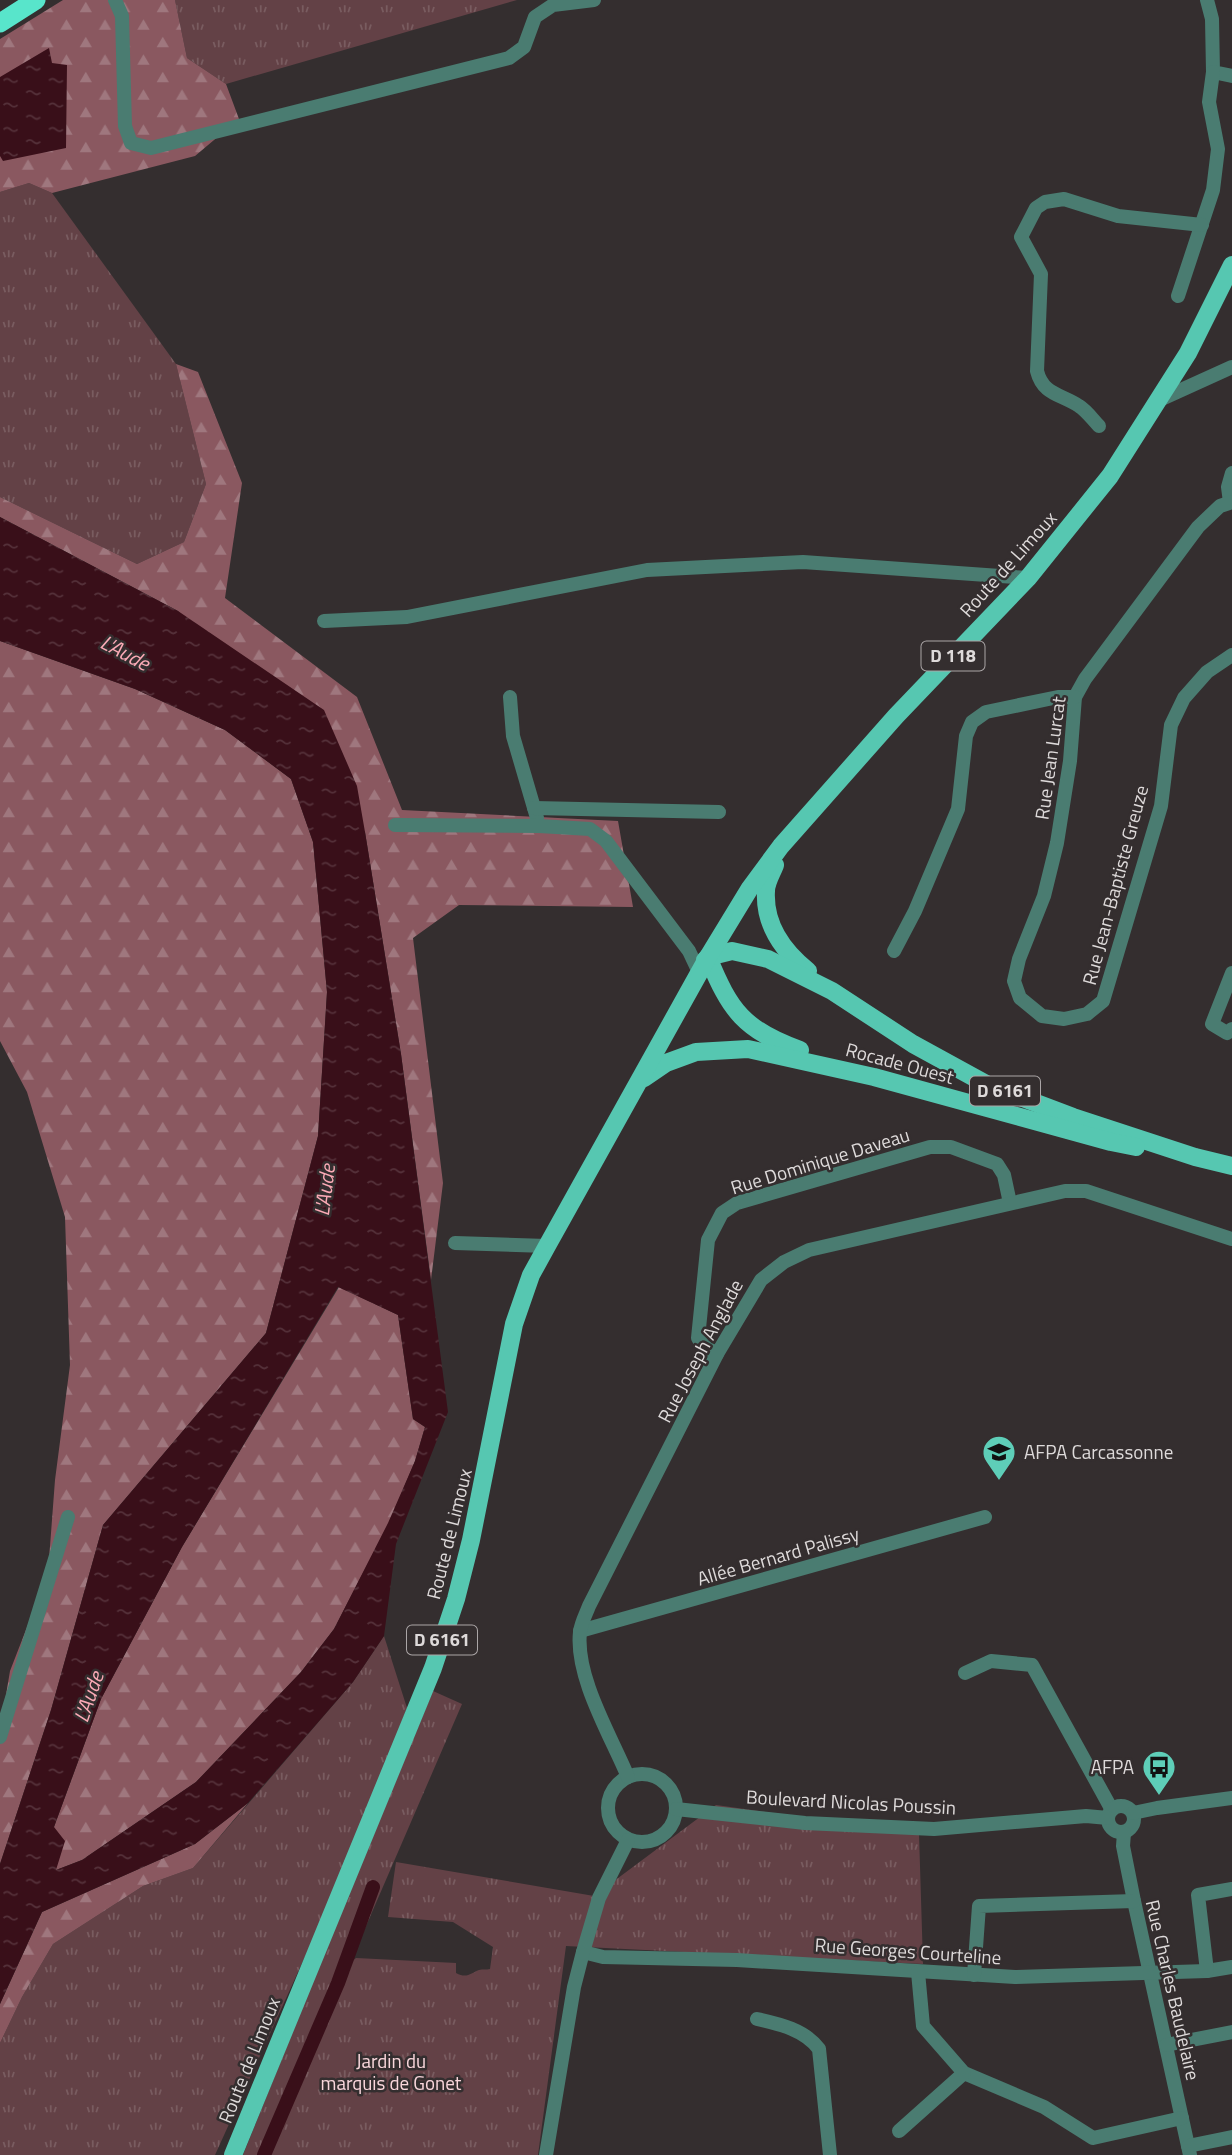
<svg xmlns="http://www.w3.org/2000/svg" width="1232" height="2155" viewBox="0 0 1232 2155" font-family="'Titillium Web',sans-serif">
<defs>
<pattern id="grass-tufts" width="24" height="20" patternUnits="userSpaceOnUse" patternTransform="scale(1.75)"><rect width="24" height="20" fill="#634146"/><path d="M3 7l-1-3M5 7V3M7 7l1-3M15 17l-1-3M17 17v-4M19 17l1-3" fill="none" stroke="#795c60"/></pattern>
<pattern id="forest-firs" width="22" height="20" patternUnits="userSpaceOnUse" patternTransform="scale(1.75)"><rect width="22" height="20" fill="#8a5860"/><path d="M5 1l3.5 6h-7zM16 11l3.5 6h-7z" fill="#9f777e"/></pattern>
<pattern id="water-ripples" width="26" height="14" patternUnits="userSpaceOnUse" patternTransform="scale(1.75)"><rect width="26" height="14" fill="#390f19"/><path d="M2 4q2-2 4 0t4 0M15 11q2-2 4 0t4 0" fill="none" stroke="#55313a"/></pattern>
</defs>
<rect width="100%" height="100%" fill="#342e2f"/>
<g fill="url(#grass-tufts)">
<path d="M175 0H517L226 84 187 58Z"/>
<path d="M29 183 52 193 176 364 206 484 184 542 137 564 0 497V192Z"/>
<path d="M384 1636 407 1708 351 1855 215 2155H0V2043L22 1997 53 1944 143 1886 193 1868 353 1682Z"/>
<path d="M433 1691 462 1704 350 1963 356 1958 456 1963V1973C467 1979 471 1973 479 1970 483 1969 486 1970 490 1969L493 1947 453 1922 388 1917 396 1862 594 1896 716 1805 919 1834 923 1964 566 1946 538 2155H243L317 1972Z"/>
</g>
<g fill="url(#forest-firs)">
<path d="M63 0H175L187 58 226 84 239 119 195 156 52 193 29 183 0 192V39Z"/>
<path d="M176 364 198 372 242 483 225 598 357 697 402 810 618 821 633 907 459 905 413 938 443 1183 431 1280 401 1054 365 832 178 611 0 517V497L137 564 184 542 206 484Z"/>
<path d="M0 641 135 689 225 730 291 779 313 842 327 992 318 1136 266 1333 103 1525 51 1710 0 1864V1731L10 1671 48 1573 55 1480 70 1365 65 1217 27 1092 0 1041Z"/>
<path d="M339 1287 398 1315 413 1419 425 1427 415 1461 389 1523 334 1629 301 1672 196 1782 82 1860 56 1870 54 1827 101 1699 182 1547Z"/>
<path d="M248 1803 193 1868 143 1886 53 1944 22 1997 0 2043V2004L42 1912 195 1844Z"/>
</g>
<g fill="url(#water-ripples)" fill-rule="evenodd">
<path d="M49 48 52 63 67 65 66 148 3 161 0 156V77Z"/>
<path d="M0 517 178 611 324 710 357 786 365 832 401 1054 448 1412 396 1544 384 1636 353 1682 248 1803 195 1844 42 1912 0 2004V1864L51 1710 103 1525 266 1333 318 1136 327 992 313 842 291 779 225 730 135 689 0 641ZM338 1287 398 1315 413 1419 425 1427 415 1461 388 1523 334 1629 301 1672 196 1782 82 1860 56 1870 65 1841 54 1827 101 1699 182 1547Z"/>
</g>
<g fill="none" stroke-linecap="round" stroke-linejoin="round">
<path stroke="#390f19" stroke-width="14" d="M264 2155 338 1983 373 1887"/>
<g stroke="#4a7c71" stroke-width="14">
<path d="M115 0 122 16 125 126 131 143 151 148 509 58 524 47 535 17 553 5 594 0"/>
<path d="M1207 0 1212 19 1213 72 1232 76"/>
<path d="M1178 296 1213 190 1218 149 1209 102 1213 72"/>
<path d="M1157 401 1232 367"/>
<path d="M1099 426C1093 420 1087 411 1079 406 1061 394 1043 395 1037 371L1041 274 1021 237 1036 208 1045 202 1064 199 1118 216 1202 225"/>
<path d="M1230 502 1228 487 1232 473"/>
<path d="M1232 502 1220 506 1198 527 1085 679 1075 697 1070 761 1057 843 1044 896 1019 959 1014 981 1020 998 1042 1016 1064 1019 1087 1014 1103 1001 1161 806 1171 725 1184 698 1207 672 1232 655"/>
<path d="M324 621 407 617 647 570 803 562 1028 578"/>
<path d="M510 697 513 736 537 818"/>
<path d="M534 808 719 812"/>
<path d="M395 825 539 826 590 829 606 841 689 951 697 968"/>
<path d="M894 951 915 911 958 809 966 736 972 722 986 712 1058 697H1075"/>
<path d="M1232 973 1212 1024 1227 1033 1232 1029"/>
<path d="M455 1243 547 1246"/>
<path d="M717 1354 704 1346 698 1338 708 1240 722 1213 737 1203 930 1147H951L997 1164 1004 1175 1010 1203"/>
<path d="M580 1631 985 1517"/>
<path d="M965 1673 991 1661 1032 1665 1112 1810"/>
<path d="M0 1737 68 1517"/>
<circle cx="642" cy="1808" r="34"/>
<path d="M628 1777C611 1736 575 1677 580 1632 581 1623 586 1614 589 1606L717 1354 761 1280 784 1262 809 1250 1065 1191H1086L1232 1239"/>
<circle cx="1121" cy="1819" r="13"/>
<path d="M676 1809 805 1823 934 1829 1086 1816 1108 1818"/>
<path d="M1133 1813 1157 1808 1232 1798"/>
<path d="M1124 1833 1123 1846 1134 1901 1190 2155"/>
<path d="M583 1952 603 1957 737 1960 1015 1977 1207 1971 1232 1967"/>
<path d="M1207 1971 1198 1895 1232 1889"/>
<path d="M918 1972 923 2026 964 2073 1044 2107 1093 2138 1182 2118"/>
<path d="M974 1975 979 1906 1134 1901"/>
<path d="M757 2019C780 2024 805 2030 819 2049L830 2155"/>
<path d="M1166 2045 1232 2032"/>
<path d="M899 2131 964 2073"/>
<path d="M1188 2146 1232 2137"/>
<path d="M546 2155 574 1987 583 1952 599 1898 628 1840"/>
</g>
<g stroke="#56c7b1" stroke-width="18">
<path d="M775 865C772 873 766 882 766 891 764 925 783 951 808 971"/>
<path d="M708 957C730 1011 744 1030 800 1050"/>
<path d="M705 960 708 957 732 951 768 959 832 991 913 1044 986 1084 1073 1117 1195 1157 1232 1166"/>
<path d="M644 1078 666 1063 696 1052 748 1049 874 1077 1111 1142 1136 1147"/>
<path d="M233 2155 433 1668 456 1599 471 1540 514 1324 531 1275 547 1246 708 957 750 888 781 846 896 716 1028 578 1110 476 1188 353 1232 265"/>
</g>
<path stroke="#58e5cb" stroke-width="19" d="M0 23 36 0"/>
</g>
<defs>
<symbol id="university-pin" viewBox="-11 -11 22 30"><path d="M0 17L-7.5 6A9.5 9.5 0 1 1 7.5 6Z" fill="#5eceb8" stroke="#342e2f"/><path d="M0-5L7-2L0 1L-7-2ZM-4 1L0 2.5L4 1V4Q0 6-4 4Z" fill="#111"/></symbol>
<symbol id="bus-pin" viewBox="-11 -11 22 30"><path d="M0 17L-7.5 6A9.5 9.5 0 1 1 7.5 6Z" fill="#5eceb8" stroke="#342e2f"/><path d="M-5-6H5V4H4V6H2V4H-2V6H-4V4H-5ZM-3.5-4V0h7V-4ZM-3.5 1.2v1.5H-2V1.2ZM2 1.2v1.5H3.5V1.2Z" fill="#111"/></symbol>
</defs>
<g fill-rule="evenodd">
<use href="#university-pin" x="980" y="1433" width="38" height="52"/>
<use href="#bus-pin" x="1140" y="1748" width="38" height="52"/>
</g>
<g text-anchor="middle" stroke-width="5" stroke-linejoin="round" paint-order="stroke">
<g fill="#342e2f" stroke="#aba6a7" stroke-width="2">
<rect x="921.5" y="641.5" width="63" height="29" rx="5"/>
<rect x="970" y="1076.5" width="70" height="29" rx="5"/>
<rect x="407" y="1625.5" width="70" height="29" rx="5"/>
</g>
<g font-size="18" font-weight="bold" fill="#dedada">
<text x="953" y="662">D 118</text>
<text x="1005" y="1097">D 6161</text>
<text x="442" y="1646">D 6161</text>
</g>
<g font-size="19" fill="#dedada" stroke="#342e2f">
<text transform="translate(1008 564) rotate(-48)" y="7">Route de Limoux</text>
<text transform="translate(1050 758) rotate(-82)" y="7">Rue Jean Lurcat</text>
<text transform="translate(1115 885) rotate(-75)" y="7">Rue Jean-Baptiste Greuze</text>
<text transform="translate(900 1063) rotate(15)" y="7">Rocade Ouest</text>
<text transform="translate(820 1161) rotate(-17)" y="7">Rue Dominique Daveau</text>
<text transform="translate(700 1351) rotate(-62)" y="7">Rue Joseph Anglade</text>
<text transform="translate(449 1534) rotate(-76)" y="7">Route de Limoux</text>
<text transform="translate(778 1556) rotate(-16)" y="7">Allée Bernard Palissy</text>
<text transform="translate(851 1802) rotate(3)" y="7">Boulevard Nicolas Poussin</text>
<text transform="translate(908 1951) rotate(4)" y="7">Rue Georges Courteline</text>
<text transform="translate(1173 1990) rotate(77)" y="7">Rue Charles Baudelaire</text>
<text transform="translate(249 2060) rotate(-68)" y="7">Route de Limoux</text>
</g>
<g font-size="19" fill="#dedada" stroke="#342e2f" text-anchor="start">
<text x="1024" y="1459">AFPA Carcassonne</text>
<text x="1134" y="1774" text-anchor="end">AFPA</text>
</g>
<g font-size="19" fill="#fad7dc" stroke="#342e2f">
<text x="391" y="2068">Jardin du<tspan x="391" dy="22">marquis de Gonet</tspan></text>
</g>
<g font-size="21" font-style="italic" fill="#fbaab6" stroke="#342e2f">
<text transform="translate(125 653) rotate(28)" y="7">L'Aude</text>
<text transform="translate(325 1190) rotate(-83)" y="7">L'Aude</text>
<text transform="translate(89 1697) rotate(-71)" y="7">L'Aude</text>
</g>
</g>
</svg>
